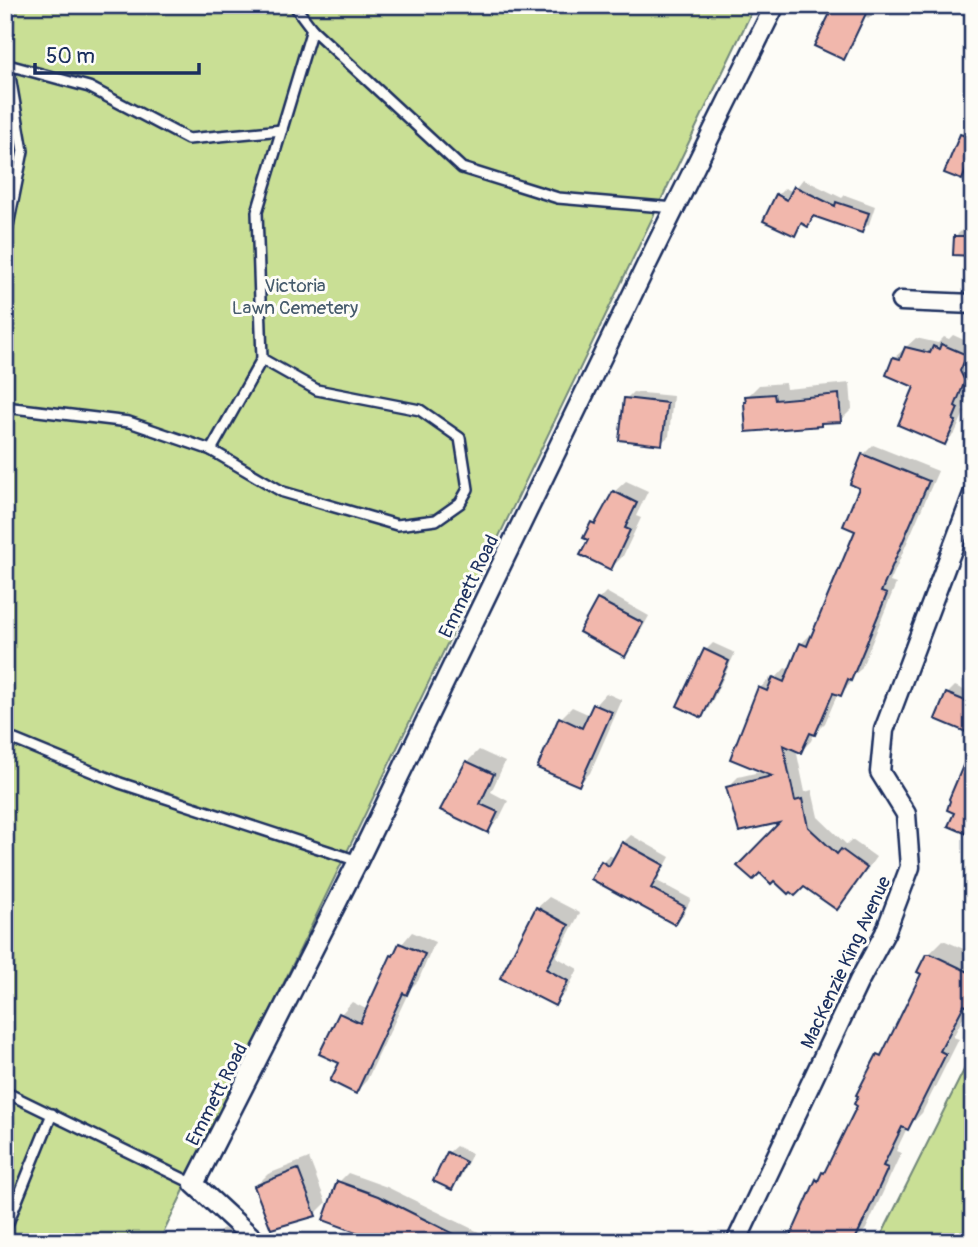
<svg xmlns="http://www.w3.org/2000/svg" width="978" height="1247" viewBox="0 0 978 1247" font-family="Pangolin,sans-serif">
<rect width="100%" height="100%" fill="#fdfcf7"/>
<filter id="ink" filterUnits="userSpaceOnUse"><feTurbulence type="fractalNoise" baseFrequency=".0143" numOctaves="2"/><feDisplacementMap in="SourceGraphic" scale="14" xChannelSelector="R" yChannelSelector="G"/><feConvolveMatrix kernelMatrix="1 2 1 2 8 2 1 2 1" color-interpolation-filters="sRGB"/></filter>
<g filter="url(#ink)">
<g fill="#c9df95" stroke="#72877a" stroke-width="2">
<path d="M5 5H755L159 1242H5Z"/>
<path d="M973 1052V1242H878Z"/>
</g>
<g fill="#0003">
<path d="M836 5H876L872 15 868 18 865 16 844 58Z"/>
<path d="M969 127 973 129V162L969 171 962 178 961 135Z"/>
<path d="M803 179 842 198 845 195 875 206 869 224 861 231 816 216 807 224 804 223 794 234 766 220 778 195V197L794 205 795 202 779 194 785 188 793 192Z"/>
<path d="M972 211 973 258H966L967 254 956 236 964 228 965 218Z"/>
<path d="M953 335 973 344 969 360 973 373 963 396 967 398 962 410 965 411 955 433 945 443 916 386 894 358 916 338 938 343 944 337 949 339Z"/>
<path d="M785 383 786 389 850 383 852 409 841 420 823 421 820 425 747 397 759 385Z"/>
<path d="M633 392 673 396 669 436 661 443 626 399Z"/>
<path d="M873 445 938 471 890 582 896 584 861 669 853 676 850 684 840 694 838 693 825 723 814 734 811 741 801 751 796 749 805 792 812 790 818 817 847 845 852 840 876 857 847 898 837 908 804 885 774 879 760 871 784 820 728 787 738 777 764 771 760 688 770 678 774 680 785 668 790 670 801 644 811 634 814 635 857 530 863 455Z"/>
<path d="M626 481 648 491 636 516 641 518 623 556 611 568 590 539 592 524 604 512 614 492Z"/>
<path d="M606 592 649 616 632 647 624 655 581 631 598 600Z"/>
<path d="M713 643 735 653 709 708 702 715 706 650Z"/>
<path d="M955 686 973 694V733L947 694Z"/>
<path d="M606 693 622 700 590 773 579 784 561 718 572 707 590 715 595 705Z"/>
<path d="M479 750 505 762 491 792 508 801 499 819 488 831 467 762Z"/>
<path d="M631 835 670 857 657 881 691 899 683 915 675 922 602 862 609 855 615 858 623 843Z"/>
<path d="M549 897 580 913 556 957 578 969 566 992 555 1004 502 977 537 908Z"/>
<path d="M412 932 435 942 418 981 410 989 367 1080 356 1092 341 1063 321 1053 341 1014 352 1002 368 1010 392 956Z"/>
<path d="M943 940 973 953V999L953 1037 959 1039 922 1113 907 1128 896 1151 901 1153 866 1229 855 1242H789L817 1180 828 1168 859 1105V1094L879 1055 888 1045 924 973 928 955Z"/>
<path d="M456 1146 472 1154 459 1180 451 1188 448 1153Z"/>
<path d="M309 1158 326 1203 315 1214 256 1186 268 1174Z"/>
<path d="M348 1173 387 1187 499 1242H387L339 1182Z"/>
<path d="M223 1228 250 1242H212Z"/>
</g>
<g fill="#f1b7ac" stroke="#1b2f5e" stroke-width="2">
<path d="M834 5H870L844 60 814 46Z"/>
<path d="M960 134 973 139V154L962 180 944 173Z"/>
<path d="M794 186 835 206 836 202 869 213 862 233 813 216 808 227 801 223 795 236 763 221 776 194 787 200Z"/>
<path d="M954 236H973V256L953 255Z"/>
<path d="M941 344 967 355 960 371 965 381 955 406 958 408 953 420 956 421 945 445 898 425 914 387 886 375 893 357 900 359 905 347 930 353 933 346 939 349Z"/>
<path d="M774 394 775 400 839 394 841 422 821 423V426L746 432 744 402H746L745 396Z"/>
<path d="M624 398 667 403 662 445 619 440Z"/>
<path d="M862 454 929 481 881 592 887 594 851 681 848 679 841 696 833 693 815 735 810 733 801 753 783 745 795 801 802 799 808 827 837 854 841 849 867 868 837 910 804 887 795 896 790 892 788 894 774 881 771 884 760 873 753 880 737 866 779 823 739 832 726 787 772 776 730 759 758 687 767 691 773 677 784 682 800 643 807 646 855 531 843 526 859 488 850 484Z"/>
<path d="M613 491 637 503 625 528 630 530 611 570 580 555 588 540 583 538 591 522 595 524Z"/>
<path d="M597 599 643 623 625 657 579 632Z"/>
<path d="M704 649 729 661 702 718 677 706Z"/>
<path d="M946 693 973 704V735L935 719Z"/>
<path d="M593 704 612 712 579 786 537 768 559 717 582 728Z"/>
<path d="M973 742V821L967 834 948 826 954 813 947 810 950 801 949 799Z"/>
<path d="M466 761 494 774 480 804 498 812 488 833 440 810Z"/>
<path d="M622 842 664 865 651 888 685 907 675 925 591 879 601 861 609 866Z"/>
<path d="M536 907 569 925 546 969 568 981 555 1006 500 978Z"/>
<path d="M399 943 425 954 407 995 403 993 356 1094 330 1081 339 1063 319 1054 339 1013 360 1023 391 955 393 956Z"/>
<path d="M926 954H931L973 974V996L968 1007 964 1005 940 1051 946 1054 908 1130 902 1127 883 1166 888 1168 854 1242H788L816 1179 818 1181 822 1172 824 1173 857 1106 854 1104 858 1096 856 1095 877 1054 881 1056 921 974 917 972Z"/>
<path d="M447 1152 466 1162 452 1190 433 1181Z"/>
<path d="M298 1169 316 1216 271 1229 254 1186Z"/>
<path d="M337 1181 378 1196 470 1242H383L323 1220Z"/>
</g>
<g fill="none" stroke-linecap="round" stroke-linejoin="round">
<defs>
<g id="lane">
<path d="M312 29 462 168 558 198 675 208"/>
<path d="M5 61 8 65 89 87 188 139 282 130"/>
<path d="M5 65H8L23 151 5 241"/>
<path d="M5 407 129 422 211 450 262 359"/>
<path d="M211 450 283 492 397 525 436 520 460 503 468 489 460 438 420 410 317 390 262 359 257 212 312 29 294 5"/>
<path d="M5 736 120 783 358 861"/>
<path d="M5 1092 194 1184"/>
<path d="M5 1230 52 1114"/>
</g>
<g id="street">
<path d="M901 301 973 304"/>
<path d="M257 1242 194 1184 358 861 646 266 775 5"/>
<path d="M736 1242 859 981 885 933 910 867 906 814 880 772 884 730 973 494"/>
</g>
</defs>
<use href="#lane" stroke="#1b2f5e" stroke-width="14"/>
<use href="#street" stroke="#1b2f5e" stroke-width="23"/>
<use href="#lane" stroke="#fdfcf7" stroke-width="9"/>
<use href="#street" stroke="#fdfcf7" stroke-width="18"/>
</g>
</g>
<g text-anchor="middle" stroke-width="6" stroke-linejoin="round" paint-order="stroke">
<g font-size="19" fill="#465b6c" stroke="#fdfcf7">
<text x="295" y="292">Victoria<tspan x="295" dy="22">Lawn Cemetery</tspan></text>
</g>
<g font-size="19" fill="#1b2f5e" stroke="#fdfcf7">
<text transform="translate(468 586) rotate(-64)" y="7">Emmett Road</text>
<text transform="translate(845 962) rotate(-65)" y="7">MacKenzie King Avenue</text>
<text transform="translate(216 1094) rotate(-63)" y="7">Emmett Road</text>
</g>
</g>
<rect width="978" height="1247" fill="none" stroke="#fdfcf7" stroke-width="28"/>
<rect x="14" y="14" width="950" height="1219" fill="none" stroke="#1b2f5e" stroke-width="2.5" filter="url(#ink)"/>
<path d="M35 63v10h164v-10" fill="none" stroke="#1b2f5e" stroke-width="3.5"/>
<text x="46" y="63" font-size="21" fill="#1b2f5e" stroke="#fdfcf7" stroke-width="5" paint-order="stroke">50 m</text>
</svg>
